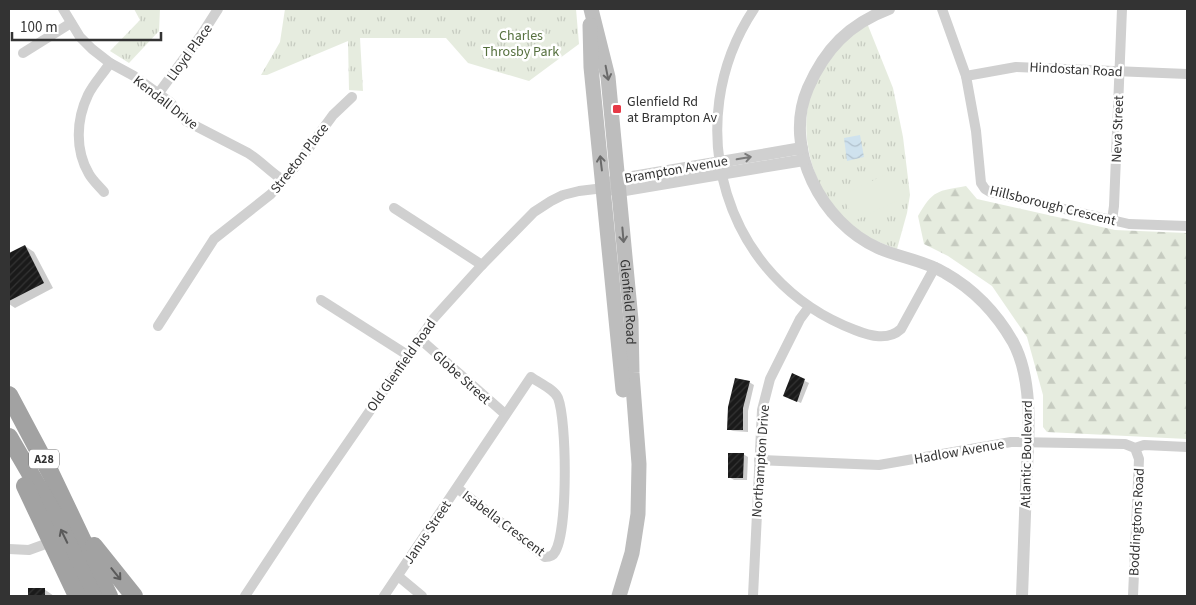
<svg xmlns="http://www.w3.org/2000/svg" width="1196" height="605" viewBox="0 0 1196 605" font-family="'Source Sans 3',sans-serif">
<defs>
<pattern id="forest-firs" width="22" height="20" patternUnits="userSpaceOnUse" patternTransform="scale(1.25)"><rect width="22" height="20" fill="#e6ecdf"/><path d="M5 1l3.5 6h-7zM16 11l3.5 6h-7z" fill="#c6cbc0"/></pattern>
<pattern id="park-tufts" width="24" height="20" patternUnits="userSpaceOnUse" patternTransform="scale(1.25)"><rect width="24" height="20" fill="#e6ecdf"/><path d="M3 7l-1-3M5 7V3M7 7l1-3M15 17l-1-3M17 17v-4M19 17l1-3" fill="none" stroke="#c6cbc0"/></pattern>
<pattern id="water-waves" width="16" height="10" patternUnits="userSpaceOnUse" patternTransform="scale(1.25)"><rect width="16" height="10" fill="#cfe2ee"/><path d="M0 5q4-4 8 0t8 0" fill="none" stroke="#b2c2cd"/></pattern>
<pattern id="building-hatch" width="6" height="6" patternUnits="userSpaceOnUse" patternTransform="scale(1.25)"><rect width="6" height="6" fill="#1a1a1a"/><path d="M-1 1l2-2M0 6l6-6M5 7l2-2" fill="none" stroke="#333"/></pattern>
</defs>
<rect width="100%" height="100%" fill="#fff"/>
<path fill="url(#forest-firs)" d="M966 186 977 199 1115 230 1187 233V439L1047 432 1043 427V395L1027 337 992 286 948 256 924 244 918 216C933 190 937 191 966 186Z"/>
<g fill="url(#park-tufts)">
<path d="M134 9H160L159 31 129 63 110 51 140 20Z"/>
<path d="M285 9H576L579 44 529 81 468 63 446 38H360L363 91 349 90 348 41 267 75H261L280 42Z"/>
<path d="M867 23 893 88 903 137 910 195 907 213 897 249C882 243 863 237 850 226 809 188 791 118 822 69 834 50 850 36 867 23Z"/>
</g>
<path fill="#e6ecdf" d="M891 172 903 198 854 221 842 195Z"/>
<path fill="url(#water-waves)" d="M860 135 864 157 847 161 844 138Z"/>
<g fill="#0003">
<path d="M25 246 34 252 53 288 15 308 9 304V254Z"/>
<path d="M792 375 809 383 801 403 789 398Z"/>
<path d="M749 382 754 385 748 411V432L733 431 728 429Z"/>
<path d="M743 454 748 457 747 480H734L729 477Z"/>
<path d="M30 589H44L54 596H30Z"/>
</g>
<g fill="url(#building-hatch)">
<path d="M25 245 44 283 9 301V253Z"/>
<path d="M792 373 805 379 797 402 783 396Z"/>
<path d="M735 378 750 381 743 408V430H727L728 407Z"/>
<path d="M728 453H744L743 478H728Z"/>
<rect x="28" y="588" width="17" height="8"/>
</g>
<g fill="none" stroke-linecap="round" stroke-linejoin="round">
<g stroke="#d0d0d0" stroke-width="10">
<path d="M63 9 80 37 92 49 110 63 134 76 170 102 186 121 248 153C261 161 270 172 283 180"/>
<path d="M754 9C678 123 724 281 855 330 870 336 888 341 901 329L935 267"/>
<path d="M942 9 966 76 976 131 981 183 985 189 990 192 1129 224 1187 226"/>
<path d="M23 53 71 23"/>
<path d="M966 76 1016 67 1187 74"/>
<path d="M158 94 202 34 218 9"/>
<path d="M104 192C99 186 93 181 89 174 75 150 76 120 88 95 93 84 103 74 110 63"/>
<path d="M394 208 482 265"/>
<path d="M1112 220 1114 206 1122 9"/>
<path d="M321 300 409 356"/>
<path d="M158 326 214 239 271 194 295 167 333 115 352 97"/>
<path d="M420 339 505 414"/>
<path d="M759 460 879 465 1011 442 1125 444 1135 448 1144 445 1187 447"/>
<path d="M9 549 29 550 51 542"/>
<path d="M398 576 422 596"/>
<path d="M245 596 311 496 434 318 482 265 534 212 551 201 563 195 579 191 604 188"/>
<path d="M384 596 531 377C539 383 554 389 558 398 567 421 568 531 555 552 553 556 549 557 545 557L457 488"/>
<path d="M753 596 762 410 770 379 800 319 809 307"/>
<path d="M1133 596 1139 459 1135 448"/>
</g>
<g stroke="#d0d0d0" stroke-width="12">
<path d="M889 9C849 24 825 49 808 88 782 148 822 223 878 248 900 258 924 260 945 273 973 289 997 314 1013 342 1035 383 1028 442 1026 487 1025 523 1023 560 1022 596"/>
<path d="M609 184 615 180 802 148"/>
<path d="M610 189 619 191 804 160"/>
</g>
<g stroke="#bdbdbd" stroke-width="15">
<path id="s1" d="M591 9 608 77 631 320 632 373 639 464 638 514 632 553 619 596"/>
<path d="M590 25 591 67 623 390"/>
</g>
<g stroke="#a2a2a2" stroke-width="18">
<path d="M9 395 51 474 109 596"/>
<path d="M9 437 55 516 93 596"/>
<path d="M25 486 77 596"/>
<path d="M94 546 134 596"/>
</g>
</g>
<defs><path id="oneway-shaft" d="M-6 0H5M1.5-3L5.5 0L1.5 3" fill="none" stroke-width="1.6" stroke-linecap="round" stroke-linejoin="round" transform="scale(1.25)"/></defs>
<g stroke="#6a6a6a">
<use href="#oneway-shaft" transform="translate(607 73) rotate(79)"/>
<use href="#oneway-shaft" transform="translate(601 163) rotate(-97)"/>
<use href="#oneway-shaft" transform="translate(623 235) rotate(85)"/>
</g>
<use stroke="#7a7a7a" href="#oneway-shaft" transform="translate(744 158) rotate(-10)"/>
<g stroke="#5a5a5a">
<use href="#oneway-shaft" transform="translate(64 536) rotate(-116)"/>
<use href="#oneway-shaft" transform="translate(116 574) rotate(51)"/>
</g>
<rect fill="#e63946" stroke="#fff" stroke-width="2" x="612" y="104" width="10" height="10" rx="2.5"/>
<g text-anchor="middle" stroke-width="5" stroke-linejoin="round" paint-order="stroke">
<rect fill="#fff" stroke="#707070" stroke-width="1" x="29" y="449.5" width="30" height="19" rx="4"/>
<g font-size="12" font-weight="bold" fill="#333">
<text x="44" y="463">A28</text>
</g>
<g font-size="14" fill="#56703f" stroke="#fff">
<text x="521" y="40">Charles<tspan x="521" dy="16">Throsby Park</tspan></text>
</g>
<g font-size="14" fill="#333" stroke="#fff">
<text transform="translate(189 52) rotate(-54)" y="5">Lloyd Place</text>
<text transform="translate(1076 69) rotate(3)" y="5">Hindostan Road</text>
<text transform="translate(166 102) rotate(38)" y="5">Kendall Drive</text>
<text transform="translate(1117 129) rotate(-88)" y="5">Neva Street</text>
<text transform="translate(299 158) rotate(-52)" y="5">Streeton Place</text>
<text transform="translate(676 169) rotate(-10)" y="5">Brampton Avenue</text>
<text transform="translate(1053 205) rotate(14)" y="5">Hillsborough Crescent</text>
<text dy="5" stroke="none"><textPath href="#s1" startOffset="296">Glenfield Road</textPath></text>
<text transform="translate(401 365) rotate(-55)" y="5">Old Glenfield Road</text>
<text transform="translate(462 377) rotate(42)" y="5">Globe Street</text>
<text transform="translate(959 451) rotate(-10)" y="5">Hadlow Avenue</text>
<text transform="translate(1026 454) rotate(-89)" y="5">Atlantic Boulevard</text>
<text transform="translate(760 461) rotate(-86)" y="5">Northampton Drive</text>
<text transform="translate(1136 522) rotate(-87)" y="5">Boddingtons Road</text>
<text transform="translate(504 523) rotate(37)" y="5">Isabella Crescent</text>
<text transform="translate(427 532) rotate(-56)" y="5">Janus Street</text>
</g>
<g font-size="14" fill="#333" stroke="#fff" text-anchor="start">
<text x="627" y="106">Glenfield Rd<tspan x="627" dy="16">at Brampton Av</tspan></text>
</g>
</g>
<rect width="1196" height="605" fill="none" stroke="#333333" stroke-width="20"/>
<path d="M12 32v8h149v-8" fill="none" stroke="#333333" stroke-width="2.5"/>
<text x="20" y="32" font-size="15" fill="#333333" stroke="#ffffff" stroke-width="4" paint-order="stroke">100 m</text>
</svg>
